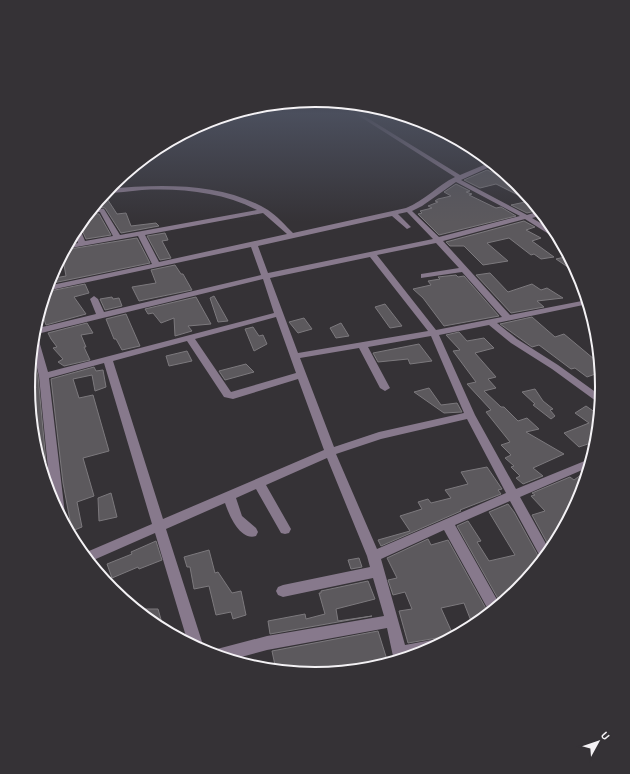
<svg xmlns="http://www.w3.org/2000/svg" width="630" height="774" viewBox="0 0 630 774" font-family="'Alegreya Sans',sans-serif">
<rect width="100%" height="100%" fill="#353236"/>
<g fill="#5c595d" stroke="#7c797d">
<path d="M487 170 517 183 539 210 527 213 511 205 530 201 496 184 480 188 464 180Z"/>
<path d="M456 184 470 191 466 192 472 194 469 195 496 208 501 207 516 216 439 235 418 214 422 213 420 211 432 208 428 206 438 202 435 201 438 199 451 196 444 192Z"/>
<path d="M104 194 117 214 126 213 131 226 156 223 159 226 121 233 105 208 94 207Z"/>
<path d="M88 213 99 214 111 235 86 239 81 228 78 226Z"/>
<path d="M524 221 535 227 526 230 541 238 532 241 554 257 541 259 534 254 531 255 509 238 487 243 508 261 483 265 464 246H450L446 242Z"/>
<path d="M165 233 168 240 162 241 171 258 160 260 147 236Z"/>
<path d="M137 238 150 263 48 284 49 279 66 276 62 254 64 250Z"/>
<path d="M569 256 570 259 578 274 556 259Z"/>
<path d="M175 265 181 274H183L192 290 139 301 132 287 156 283 151 270Z"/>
<path d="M490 273 508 292 532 284 541 290 547 288 563 298 537 301 544 307 511 313 476 275Z"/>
<path d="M456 275 458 277 464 276 499 316 444 326 423 298 413 289 431 285 428 281 440 279 438 277Z"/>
<path d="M85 284 89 293 74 297 86 314 46 325 40 308 45 292Z"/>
<path d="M214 296 228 321 218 322 210 298Z"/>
<path d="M112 297 113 299 119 298 122 306 105 310 100 299Z"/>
<path d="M196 297 211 324 188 326 192 331 175 336 174 318 161 323 153 313 148 314 145 309Z"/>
<path d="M385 304 402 326 390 328 375 307Z"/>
<path d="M126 314 140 346 122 350 116 339H114L106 319Z"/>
<path d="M532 317 555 337 564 334 600 364 601 372 587 377 575 368 571 369 539 345 532 347 500 324Z"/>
<path d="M304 318 312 329 298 333 289 322Z"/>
<path d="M87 323 93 333 81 335 86 347H84L90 360 64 366 58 362 63 359 53 348 57 347 51 339 48 333Z"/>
<path d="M341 323 349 336 336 338 330 328Z"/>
<path d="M253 327 259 336 263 335 267 344 254 351 245 329Z"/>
<path d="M459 332 467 341 484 338 494 348 475 353 496 377 488 379 496 388 484 391 501 407H504L518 421 527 418 539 429 526 432 564 454 533 468 543 476 523 484 516 478 520 476 511 467 514 466 505 458 511 455 501 445 510 442 486 412 491 410 467 384 476 382 453 351 460 350 446 335Z"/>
<path d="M419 344 432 361 410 364 408 359 378 362 373 353Z"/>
<path d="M32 351 38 376 46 462 40 464 33 443 28 390 36 388 30 363Z"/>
<path d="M187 351 192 361 169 366 166 356Z"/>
<path d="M246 364 254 372 225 380 219 371Z"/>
<path d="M94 367 96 371 103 370 106 387 95 391 92 375 73 379 79 398 93 395 109 451 83 458 94 496 77 502 82 527 72 531 63 483 51 379Z"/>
<path d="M429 388 441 405 457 403 462 412 444 413 414 392Z"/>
<path d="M535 389 543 401 553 409 550 410 555 416 551 419 533 405 535 404 522 392Z"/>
<path d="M586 406 599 415 597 441 579 447 564 433 589 423 575 413Z"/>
<path d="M487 467 502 489 498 490 501 494 460 510 461 511 381 546 378 540 410 531 400 516 422 509 418 502 428 499 431 503 451 498 445 490 468 484 461 472Z"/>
<path d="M589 469 580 497 551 550 532 515 545 511 531 496 535 495 532 493 570 477 574 480Z"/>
<path d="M111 493 117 517 99 521 98 498Z"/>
<path d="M508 504 514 512 541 561 518 590 501 604 457 526 468 521 481 541 477 542 489 561 515 555 489 512Z"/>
<path d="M428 539 431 545 448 540 489 614 473 626 464 603 441 608 454 637 444 642 437 638 408 643 399 611 412 609 405 592 393 595 388 580 397 578 387 558Z"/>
<path d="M156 541 162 560 139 569 138 567 112 578 107 564 132 554 131 552Z"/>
<path d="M209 550 215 573 218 572 232 593 241 591 246 615 233 619 231 612 216 615 209 586 194 589 190 567H187L184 557Z"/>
<path d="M359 558 362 567 351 569 348 560Z"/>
<path d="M368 581 375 599 336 609 338 621 372 616 270 634 268 621 305 614 306 619 325 614 319 593H321V591Z"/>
<path d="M136 609H158L164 630 155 626Z"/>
<path d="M378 631 388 663 371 669 315 674 276 670 272 651Z"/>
</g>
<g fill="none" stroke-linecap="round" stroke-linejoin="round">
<path fill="#87798c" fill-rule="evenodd" d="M356 114H361L460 175 491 162 494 165 461 180 527 215 540 211 543 215 532 218 556 232 559 238H555L525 219 443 241 510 315 587 300 588 304 497 323 517 339 558 365 601 396 600 404 552 369 511 343 489 325 439 335 475 415 516 489 592 458 589 467 520 497 550 551 542 560 510 501 455 525 500 605 490 613 444 530 381 559 405 645 437 639 443 643 425 652 394 661 387 628 267 650 230 660 210 654 212 651 217 649 267 636 384 616 373 578 283 597 278 595 276 591 278 587 283 585 370 567 367 556 327 458 266 485 291 529 289 533 285 534 281 533 256 489 236 498 242 516 256 528 258 532 256 536C240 541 229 515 225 503L166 529 204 648 203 651 188 643 155 533 89 562 82 554 152 524 104 363 49 378 65 514 63 517 61 518 51 500 39 376 32 347 34 331V329L96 314 90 299 94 296 98 299 104 312 261 275 251 247 46 291 47 286 152 264 138 236 65 249 67 245 78 243 74 232 77 227 80 229 85 241 113 236 100 212H89L92 208 104 209 120 235 257 210C222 192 181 188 142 190 130 191 117 193 105 193L108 189C160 184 222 182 268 210 277 216 285 225 293 233L406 208C424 201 438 185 455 177ZM456 182 520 216 439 237 412 211 422 206ZM407 212 433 239 268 273 258 246 392 216 407 229 411 227 398 214ZM263 213 287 234 159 262 145 235ZM436 243 459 268 421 274V278L462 272 502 317 436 330 377 255ZM370 257 428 331 298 353 270 278ZM263 279 274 313 48 372 37 334ZM276 317 296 373 231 392 195 339ZM431 336 464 413 379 432 334 447 300 358 359 348 380 388 385 391 390 388 368 347ZM187 341 224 397 233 399 298 379 324 450 163 519 113 361ZM467 419 506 493 377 549 336 454 381 439Z"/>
</g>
<linearGradient id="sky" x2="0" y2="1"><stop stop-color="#1d1c1e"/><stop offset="0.51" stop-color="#4b4f5d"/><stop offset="1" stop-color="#4b4f5d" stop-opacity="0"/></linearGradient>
<rect width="630" height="222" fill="url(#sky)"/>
<path d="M0 0H630V774H0ZM35 387a280 280 0 1 1 560 0a280 280 0 1 1-560 0Z" fill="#353236" fill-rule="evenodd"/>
<path fill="none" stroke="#f4f2f5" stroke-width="2" d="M35 387a280 280 0 1 1 560 0a280 280 0 1 1-560 0Z"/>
<g transform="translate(598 742) rotate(50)" stroke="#353236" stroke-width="3" paint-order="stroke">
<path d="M0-3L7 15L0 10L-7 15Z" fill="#f4f2f5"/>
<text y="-6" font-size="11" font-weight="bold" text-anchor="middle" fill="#f4f2f5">U</text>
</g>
</svg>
